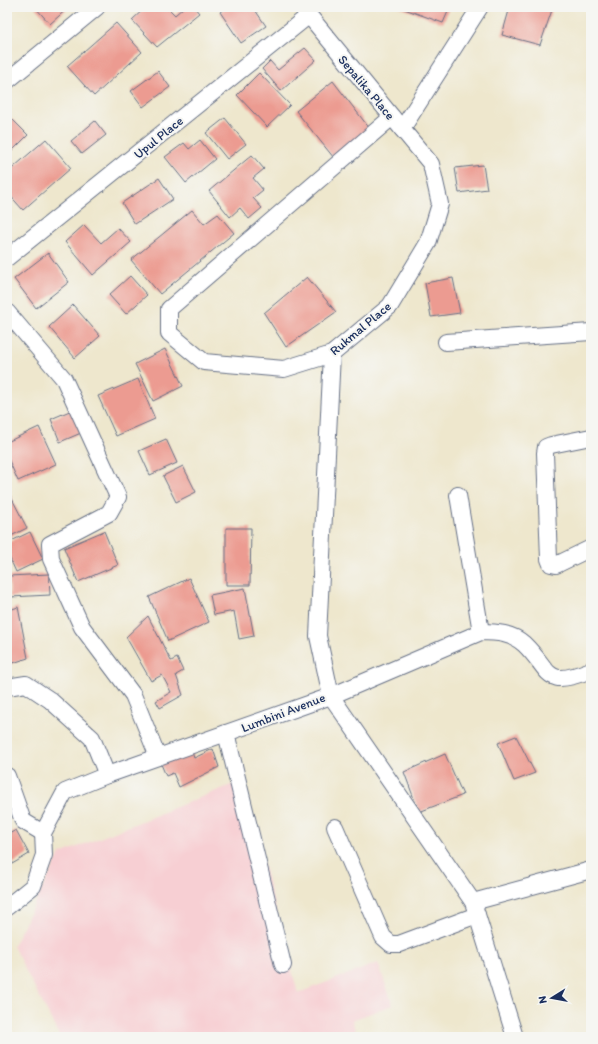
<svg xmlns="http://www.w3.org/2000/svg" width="598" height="1044" viewBox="0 0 598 1044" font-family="Itim,sans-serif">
<rect width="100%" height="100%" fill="#f6f6f2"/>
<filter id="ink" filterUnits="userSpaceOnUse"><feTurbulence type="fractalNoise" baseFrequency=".025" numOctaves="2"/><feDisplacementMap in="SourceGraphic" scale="8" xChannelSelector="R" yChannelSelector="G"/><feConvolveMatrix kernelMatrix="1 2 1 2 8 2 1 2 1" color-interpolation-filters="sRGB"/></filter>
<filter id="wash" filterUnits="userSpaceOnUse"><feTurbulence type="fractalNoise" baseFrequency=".012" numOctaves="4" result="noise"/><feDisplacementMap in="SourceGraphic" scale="16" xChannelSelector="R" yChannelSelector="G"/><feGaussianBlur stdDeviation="0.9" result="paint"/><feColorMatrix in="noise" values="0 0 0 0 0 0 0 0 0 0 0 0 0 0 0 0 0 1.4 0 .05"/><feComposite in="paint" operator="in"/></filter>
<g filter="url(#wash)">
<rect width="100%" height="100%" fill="#eee7cd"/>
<path fill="#f7cfd3" d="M241 781 298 993 378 963 393 1005 352 1020 357 1037H60L13 946 60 854Z"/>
<g id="blocks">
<g fill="#ec9b91">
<path d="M35 7H69L50 24Z"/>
<path d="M146 7H167L175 15 184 7H194L199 13 157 47 132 20Z"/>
<path d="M226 7H253L266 26 241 43 220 12Z"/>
<path d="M399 7H450L443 23Z"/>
<path d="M510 7H553L540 45 502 35Z"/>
<path d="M116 23 142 52 94 96 67 66Z"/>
<path d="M305 48 316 60 281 91 262 69 270 61 278 70Z"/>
<path d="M158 71 170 87 143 107 131 91Z"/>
<path d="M259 73 290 105 267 127 237 95Z"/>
<path d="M333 81 370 129 334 158 296 111Z"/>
<path d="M7 114 28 135 7 156Z"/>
<path d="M225 118 246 144 227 159 206 133Z"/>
<path d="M95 121 106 135 82 154 71 141Z"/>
<path d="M46 139 71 168 23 210 7 192V173Z"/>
<path d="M200 140 215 159 186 183 165 157 184 143 189 149Z"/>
<path d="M252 155 264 169 253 178 263 190 253 198 262 208 249 219 240 208 230 217 209 191Z"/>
<path d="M483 165 487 189 459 193 455 168Z"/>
<path d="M159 178 173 199 135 224 122 203Z"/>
<path d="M192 210 204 224 218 214 234 233 160 294 131 260Z"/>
<path d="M84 225 101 243 118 228 131 242 93 275 65 242Z"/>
<path d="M48 253 69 282 36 308 14 279Z"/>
<path d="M130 276 147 295 126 314 109 295Z"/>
<path d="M307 277 336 312 286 347 264 313Z"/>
<path d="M453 278 460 313 431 317 425 283Z"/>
<path d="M73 305 100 336 75 358 49 327Z"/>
<path d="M165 349 183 386 153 401 135 364Z"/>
<path d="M138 379 155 419 116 436 98 396Z"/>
<path d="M72 410 81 433 60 442 51 419Z"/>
<path d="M39 427 56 464 18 481 7 456V442Z"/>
<path d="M166 439 177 463 150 475 139 451Z"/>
<path d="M183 466 196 492 176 502 163 476Z"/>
<path d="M7 489 27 528 7 538Z"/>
<path d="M226 528H251L250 585H226Z"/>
<path d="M104 531 118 565 78 582 64 548Z"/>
<path d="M30 532 43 559 16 572 7 552V543Z"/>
<path d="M49 574 50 595 10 597 9 576Z"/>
<path d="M189 578 209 622 168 641 149 597Z"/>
<path d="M245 588 254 636 239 639 234 611 214 615 210 595Z"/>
<path d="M18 607 28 658 7 665V611Z"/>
<path d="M148 616 171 661 177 658 183 671 176 675 183 695 160 708 156 701 171 692 162 675 151 681 126 637Z"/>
<path d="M516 736 535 773 514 781 498 743Z"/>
<path d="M191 749 194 758 213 749 219 767 179 787 173 773 166 776 161 764Z"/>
<path d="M445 754 463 795 419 812 404 772Z"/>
<path d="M16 830 29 854 7 867V835Z"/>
</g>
</g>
</g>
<g filter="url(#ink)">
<use href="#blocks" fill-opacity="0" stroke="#656f85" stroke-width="1"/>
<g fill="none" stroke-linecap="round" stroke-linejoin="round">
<defs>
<g id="street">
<path d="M303 8 402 129 480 7"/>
<path d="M7 81 97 7"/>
<path d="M392 117 169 309V333L204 362 284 369 332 354 390 306 428 243 440 204 431 164 402 129"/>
<path d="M7 258 308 16"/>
<path d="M7 312 64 379 118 497 109 513 50 544 51 559 82 627 133 695 158 757"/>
<path d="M446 342 591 332"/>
<path d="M591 437 551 445 546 447 545 453 549 559 551 564 556 565 591 548"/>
<path d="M458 495 481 632"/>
<path d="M7 687 26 684 50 700 92 738 107 775"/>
<path d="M226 733 283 965"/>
<path d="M7 776 23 821 43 833"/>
<path d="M335 827 383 937 391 944H399L477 915"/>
<path d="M473 902 591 870"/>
<path d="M7 907 33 886 44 855 43 833 65 792 107 775 331 696 318 636 332 354"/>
<path d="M515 1037 473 902 331 696 481 632C496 632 512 633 524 644 553 672 543 689 591 670"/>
</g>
</defs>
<use href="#street" stroke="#656f85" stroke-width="18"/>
<use href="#street" stroke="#fff" stroke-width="16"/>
</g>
</g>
<g text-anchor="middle" stroke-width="4" stroke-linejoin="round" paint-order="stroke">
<g font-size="13" fill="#1b2f5e" stroke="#f6f6f2">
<text transform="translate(367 87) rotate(50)" y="5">Sepalika Place</text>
<text transform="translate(158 137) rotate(-39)" y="5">Upul Place</text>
<text transform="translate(360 328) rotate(-40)" y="5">Rukmal Place</text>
<text transform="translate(283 712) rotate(-21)" y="5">Lumbini Avenue</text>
</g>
</g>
<rect width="598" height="1044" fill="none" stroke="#f6f6f2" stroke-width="24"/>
<g transform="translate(552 998) rotate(259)" stroke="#f6f6f2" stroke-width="3" paint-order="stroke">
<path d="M0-3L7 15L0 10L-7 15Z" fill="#1b2f5e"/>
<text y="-6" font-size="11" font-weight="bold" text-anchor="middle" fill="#1b2f5e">N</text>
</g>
</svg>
